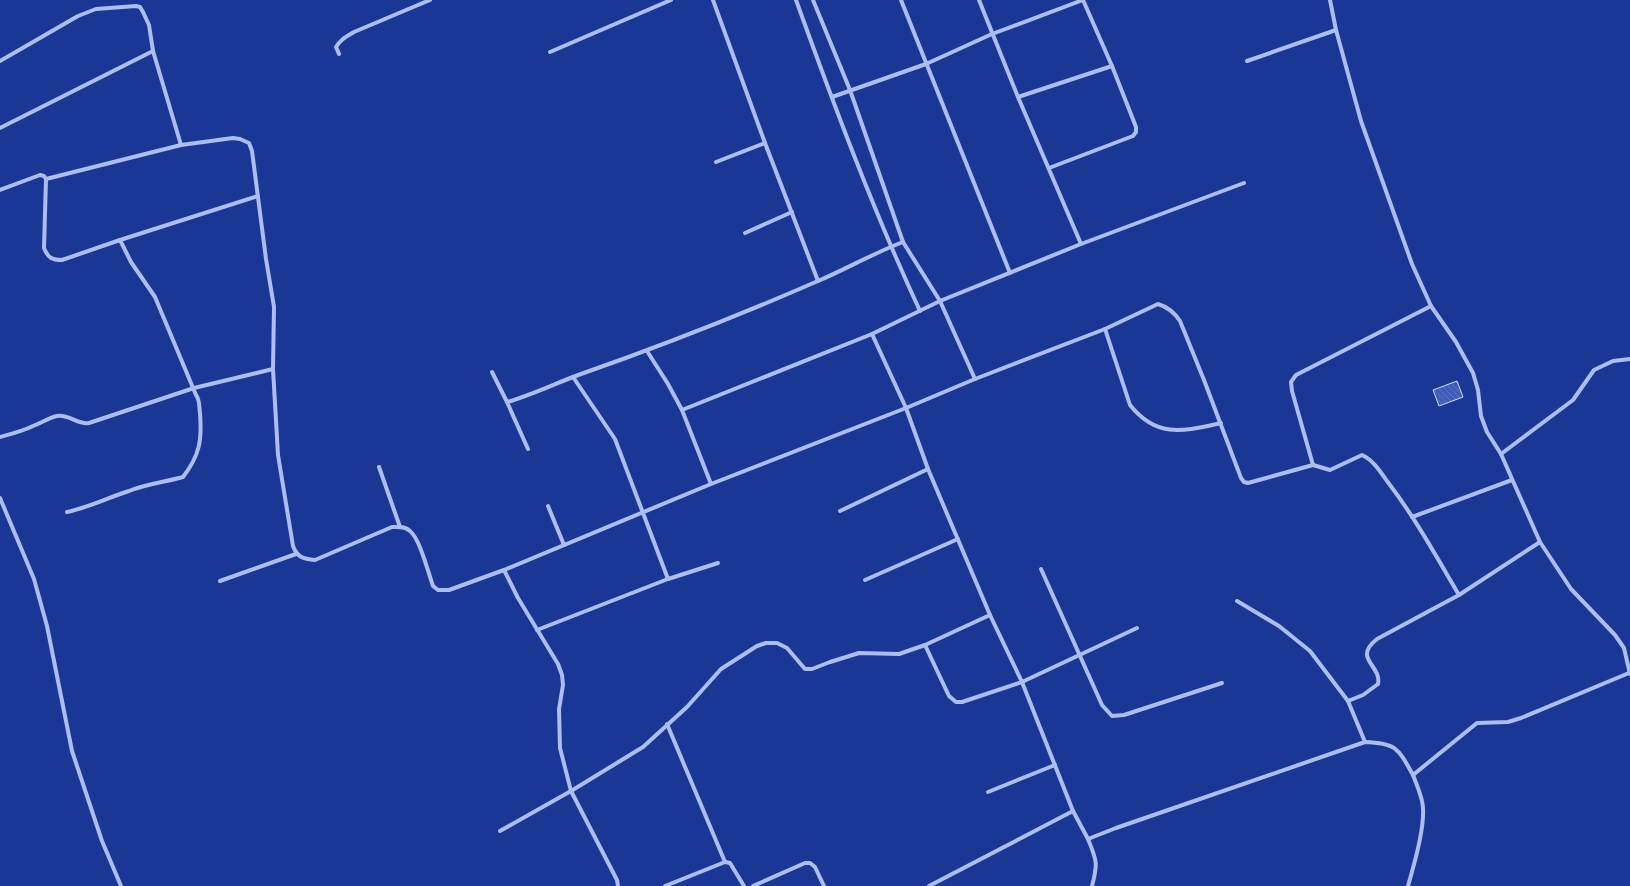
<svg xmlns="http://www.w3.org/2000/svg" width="1630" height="886" viewBox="0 0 1630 886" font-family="Karla,sans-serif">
<defs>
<pattern id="building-back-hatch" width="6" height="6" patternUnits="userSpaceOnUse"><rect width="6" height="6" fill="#3e5cbb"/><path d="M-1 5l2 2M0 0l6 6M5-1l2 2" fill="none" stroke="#5b74c5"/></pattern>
</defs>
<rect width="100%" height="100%" fill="#1a3795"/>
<path fill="url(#building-back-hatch)" stroke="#d3ddfb" d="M1457 381 1463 397 1439 406 1433 390Z"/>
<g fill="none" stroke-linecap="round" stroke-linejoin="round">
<g stroke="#acbdf0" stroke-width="4">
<path d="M713 0 765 143 818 281"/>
<path d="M796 0C834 105 873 210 920 311"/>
<path d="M813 0 850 90 903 242 940 301 975 379"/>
<path d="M901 0 1010 273"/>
<path d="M979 0 1018 97 1081 244"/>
<path d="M1330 0 1336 30 1361 121 1412 264 1431 306 1456 342 1473 373 1478 390 1481 416 1487 432 1501 454 1540 542 1571 589 1615 635 1624 648 1630 674"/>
<path d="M550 52 671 0"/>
<path d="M339 54 336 47C341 39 346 37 354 32L430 0"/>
<path d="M0 61 78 16 96 9 136 6 140 7 143 12 149 25 153 51 181 145"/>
<path d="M1247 61 1336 30"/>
<path d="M832 97 926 64 992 34 1083 0"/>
<path d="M1018 97 1112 66"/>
<path d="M0 128 153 51"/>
<path d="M716 162 765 143"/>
<path d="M1049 168 1133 136 1136 132V127L1112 66 1083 0"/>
<path d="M46 179 44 248C48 258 52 260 62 260L120 240 131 262 155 297 196 395C200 400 199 407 200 413 202 440 200 455 183 477 165 482 146 484 129 491 107 498 90 507 67 512"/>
<path d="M0 190 40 175 44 176 46 179 181 145 233 138 240 139 249 143 252 151 266 259 274 307 273 369 278 455 293 546C297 557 303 559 315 560L392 527C398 527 405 526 410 531 420 539 428 572 433 586L438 590H449L504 570 711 484 906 408 975 379 1105 329 1158 304C1168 307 1174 312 1180 321L1204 380 1241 478 1244 482 1248 483 1313 465 1330 470 1362 455C1373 460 1380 471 1387 481 1414 516 1436 556 1459 595"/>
<path d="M745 233 792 212"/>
<path d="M120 240 258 196"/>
<path d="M1105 329 1130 405C1157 439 1184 431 1221 423"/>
<path d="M872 334 906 408 928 469 990 615 1022 682 1073 811 1088 839 1116 828 1365 742C1396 743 1398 748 1413 775L1477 723 1508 722 1521 718 1629 673"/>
<path d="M647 351 668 384 682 410 711 484"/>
<path d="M492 372 507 402C532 395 556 383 581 374 661 346 740 315 818 281 846 269 874 253 903 242"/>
<path d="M507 402 528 449"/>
<path d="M682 410 872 334 940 301 1081 244 1244 183"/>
<path d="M0 437C11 434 23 431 33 426 41 423 48 418 57 416 69 414 78 425 89 423L194 388 273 369"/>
<path d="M1501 454 1573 400 1594 370 1613 361 1630 359"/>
<path d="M1313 465 1292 391 1291 382 1296 375 1431 306"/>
<path d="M379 467 400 527"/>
<path d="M0 498 34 579 47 626 72 751 102 841 121 886"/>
<path d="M548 506 564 545"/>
<path d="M840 511 928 469"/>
<path d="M1412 517 1512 480"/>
<path d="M1041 569 1102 705 1112 716 1124 715 1222 683"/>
<path d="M504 570 518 598 558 664 562 675 563 685 559 709 560 748 571 791 617 880 618 886"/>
<path d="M668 579 718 563"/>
<path d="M865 580 958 539"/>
<path d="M220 581 296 554"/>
<path d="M1237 601 1279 626 1310 651 1348 701"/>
<path d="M537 630 668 579 615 439 573 377"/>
<path d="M925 645 949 696 956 702H962L1022 682 1137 628"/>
<path d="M667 724 725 862"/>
<path d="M1365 742 1348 701 1363 695 1378 684C1382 665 1352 659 1377 639L1459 595 1540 542"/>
<path d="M988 792 1055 765"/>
<path d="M500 831 571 791 643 747 687 707 721 669 757 646 766 643H777L787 648 805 669H812L830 662 859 653 899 654 925 645 990 615"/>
<path d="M1088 839C1097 861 1098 863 1092 886"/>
<path d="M665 886 725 862 730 863 744 886"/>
<path d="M753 886 805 863H810L815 867 824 886"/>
<path d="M929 886 1073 811"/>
<path d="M1408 886C1414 865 1427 821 1422 801 1420 792 1416 783 1413 775"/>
</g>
</g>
</svg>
